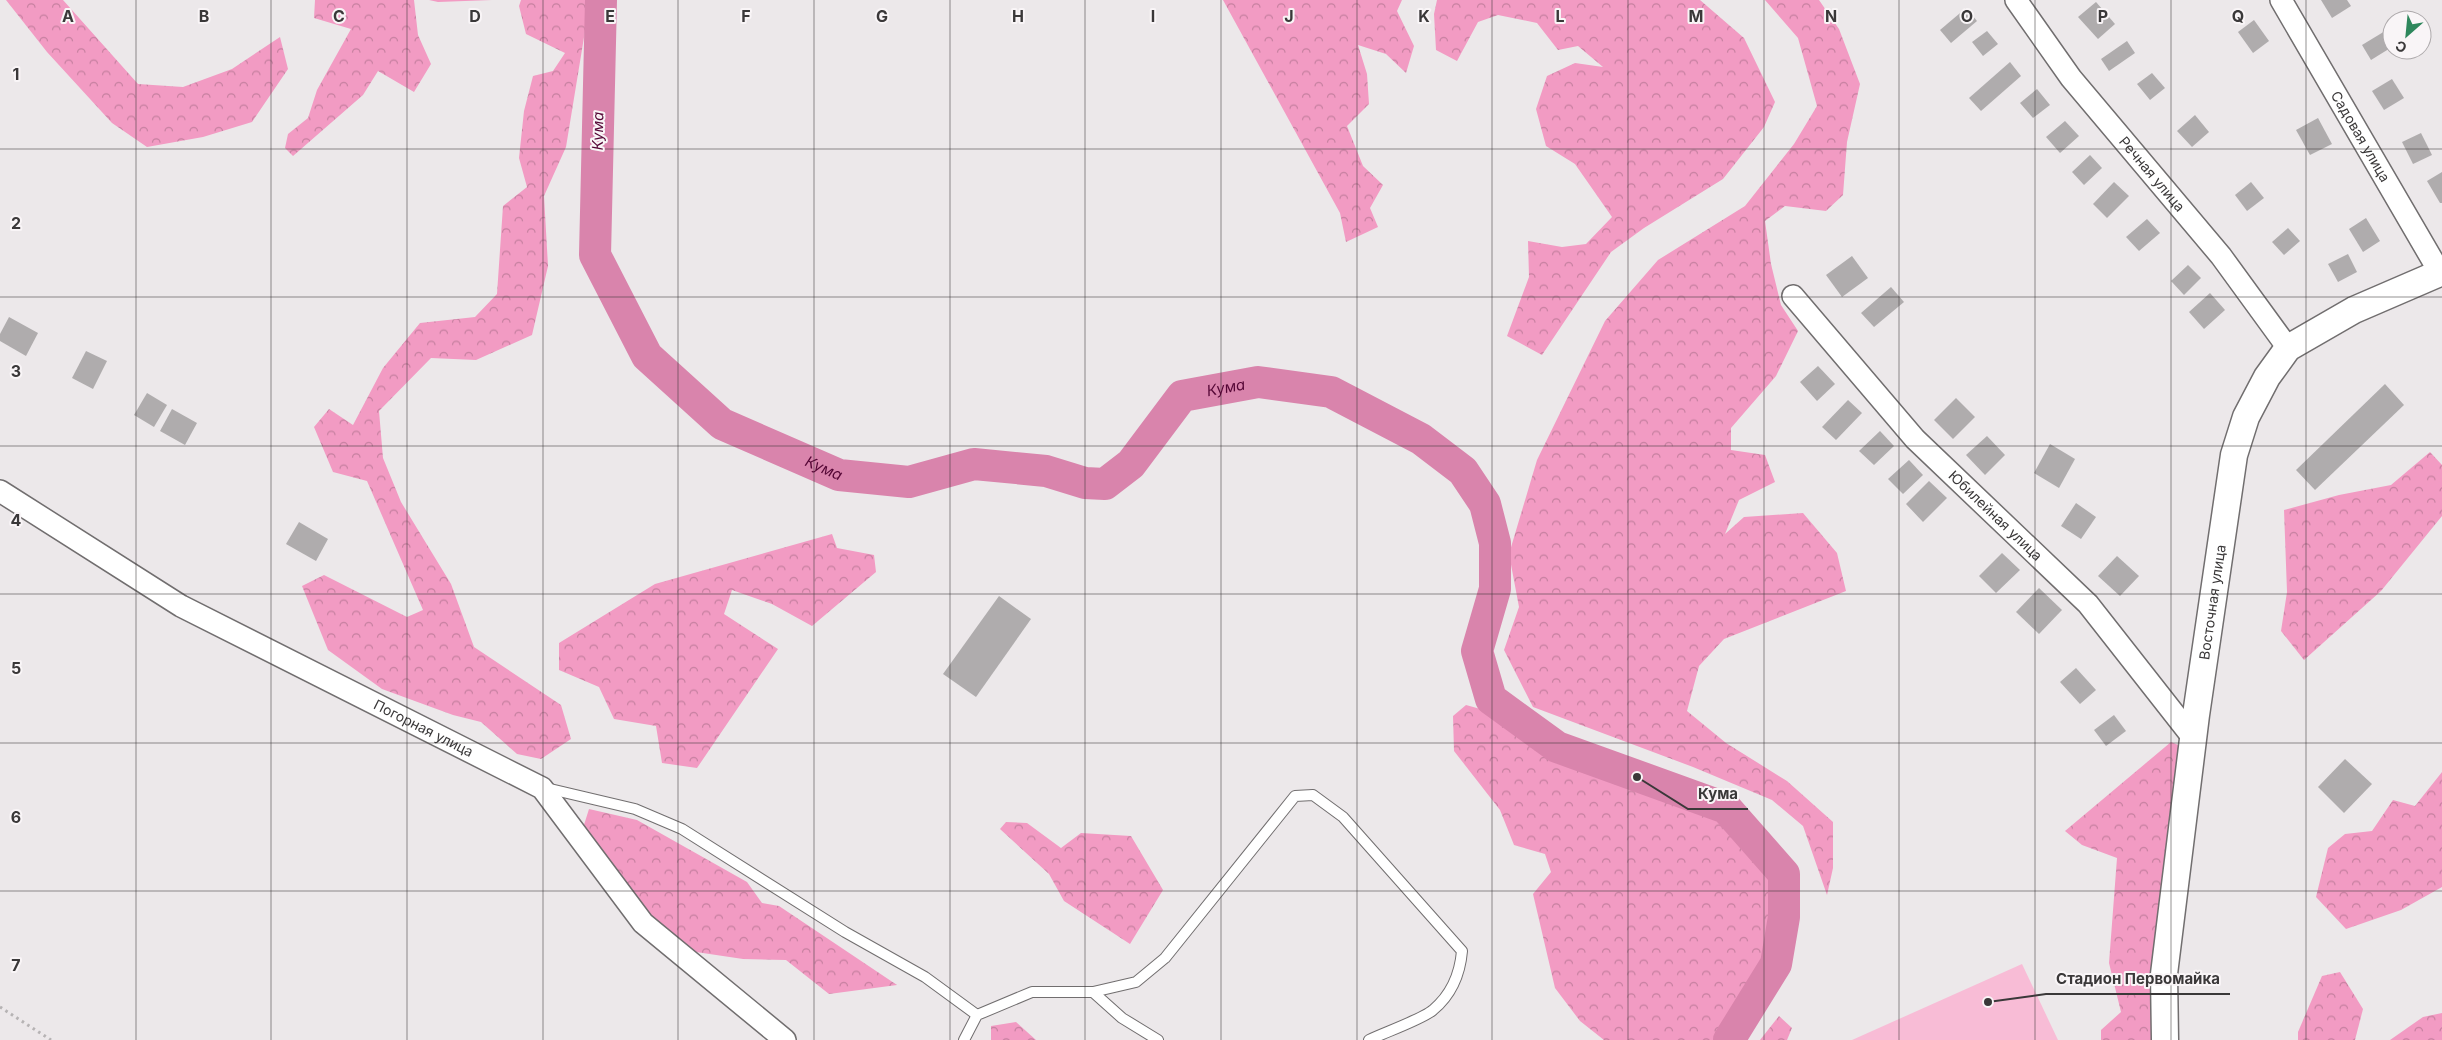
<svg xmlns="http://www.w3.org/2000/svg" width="2442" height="1040" viewBox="0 0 2442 1040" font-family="Inter,sans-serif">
<defs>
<pattern id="forest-crowns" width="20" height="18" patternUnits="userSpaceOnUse" patternTransform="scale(1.25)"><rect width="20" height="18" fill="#f29bc3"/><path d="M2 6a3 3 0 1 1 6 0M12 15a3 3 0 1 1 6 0" fill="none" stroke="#c57f9f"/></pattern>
</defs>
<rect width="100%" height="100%" fill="#ece8ea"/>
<g fill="url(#forest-crowns)">
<path d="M6 0H63L138 84 183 87 232 69 280 37 288 69 252 122 203 137 147 147 112 123 47 52Z"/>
<path d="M315 0H414L418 35 431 64 414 92 378 71 363 95 293 156 285 148 288 134 308 118 317 90 351 29 314 18Z"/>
<path d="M429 0H492L438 2Z"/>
<path d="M521 0H587V19L566 147 544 196 548 266 532 335 476 360 431 358 379 411 383 458 401 502 451 584 474 647 561 705 571 739 541 759 517 754 481 722 453 715 382 689 328 650 302 586 324 575 407 617 423 610 367 481 333 472 314 427 329 409 353 425 383 368 420 323 475 317 497 294 503 206 527 187 519 158 524 111 533 76 553 71 565 53 526 34 519 6Z"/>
<path d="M1223 0H1402L1397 11 1414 46 1406 73 1386 54 1358 45 1367 74 1369 104 1347 126 1363 166 1383 185 1370 208 1378 227 1346 242 1340 213Z"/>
<path d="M1437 0H1700L1744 38 1775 102 1764 127 1723 179 1644 228 1611 252 1542 355 1507 336 1529 277 1528 241 1562 247 1586 244 1612 217 1575 164 1546 146 1536 109 1547 76 1575 63 1603 67 1578 46 1558 50 1537 23 1498 15 1478 22 1457 61 1436 50 1434 14Z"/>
<path d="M1765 0H1819L1839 29 1860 84 1847 142 1843 195 1826 211 1785 206 1765 221 1771 264 1781 305 1798 331 1776 376 1731 428V450L1765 455 1775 482 1739 500 1725 534 1744 517 1803 513 1837 553 1846 591 1724 639 1699 666 1687 711 1726 743 1787 781 1833 822V868L1827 895 1803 826 1772 800 1693 767 1533 707 1504 650 1519 607 1509 554 1537 460 1605 321 1658 260 1745 206 1794 144 1817 106 1798 38Z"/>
<path d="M2430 452 2442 465V516L2381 591 2304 660 2281 631 2287 592 2284 510 2339 495 2391 485Z"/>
<path d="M832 534 837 548 874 555 876 572 812 626 772 604 732 590 724 614 778 649 697 768 662 763 656 726 614 719 599 687 559 670V643L655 584Z"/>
<path d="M1466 705 1484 710 1556 763 1719 813 1773 876 1765 960 1715 1040H1604L1580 1021 1555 988 1533 894 1551 872 1545 854 1514 845 1500 810 1454 751 1453 716Z"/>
<path d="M2171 742 2183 747 2155 1040H2101V1030L2121 1012 2109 963 2117 858 2082 845 2065 831Z"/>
<path d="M2442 772V887L2401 910 2346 929 2316 897 2328 848 2345 834 2372 831 2393 800 2415 806Z"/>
<path d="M589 809 637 820 747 882 762 903 779 906 897 985 829 994 786 960 743 959 696 952 646 915 583 828Z"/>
<path d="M1006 822 1027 823 1061 848 1081 833 1131 836 1163 890 1130 944 1064 901 1049 874 1000 829Z"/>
<path d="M2340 972 2363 1009 2355 1040H2298V1032L2322 976Z"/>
<path d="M2442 1013V1040H2390L2423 1017Z"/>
<path d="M1779 1016 1792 1028 1787 1040H1760Z"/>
<path d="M1016 1022 1036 1040H991V1026Z"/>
</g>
<path fill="#f8bcd6" d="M2022 964 2058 1040H1852Z"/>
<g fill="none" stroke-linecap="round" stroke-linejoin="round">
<path stroke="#d984ac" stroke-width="32" id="s1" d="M601 0 595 255 647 356 722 424 839 475 909 482 974 464 1046 471 1085 483 1105 484 1131 464 1182 396 1258 382 1331 392 1421 439 1463 471 1485 504 1495 543V589L1477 651 1491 699 1557 747 1726 808 1784 874V917L1776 964 1729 1040"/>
</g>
<g fill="#afacad">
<path d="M2321 0H2347L2351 6 2332 18Z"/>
<path d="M2096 2 2115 24 2098 39 2078 17Z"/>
<path d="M1966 8 1977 21 1951 43 1940 30Z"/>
<path d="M2254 20 2269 41 2253 53 2238 32Z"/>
<path d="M2390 28 2392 47 2371 60 2362 45Z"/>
<path d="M1987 31 1998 44 1983 56 1972 42Z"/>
<path d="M2127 41 2135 53 2109 71 2101 59Z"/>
<path d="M2010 62 2021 76 1981 111 1969 98Z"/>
<path d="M2152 73 2165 88 2150 100 2137 84Z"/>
<path d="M2392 79 2404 98 2384 110 2372 91Z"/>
<path d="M2037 89 2050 105 2033 118 2020 103Z"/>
<path d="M2195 115 2209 132 2192 147 2177 131Z"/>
<path d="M2318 118 2332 144 2310 155 2296 130Z"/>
<path d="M2065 121 2079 136 2060 153 2046 137Z"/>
<path d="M2421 133 2432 155 2413 164 2402 142Z"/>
<path d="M2090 155 2102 168 2084 185 2072 172Z"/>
<path d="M2442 172V203H2440L2427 181Z"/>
<path d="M2114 182 2129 196 2107 218 2093 204Z"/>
<path d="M2251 182 2264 198 2247 211 2235 195Z"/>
<path d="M2366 218 2380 241 2363 252 2349 229Z"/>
<path d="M2147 219 2160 233 2139 251 2126 237Z"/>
<path d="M2288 228 2300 241 2284 255 2272 242Z"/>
<path d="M2348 254 2357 272 2338 282 2328 264Z"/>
<path d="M1852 256 1868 278 1842 297 1826 275Z"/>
<path d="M2188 265 2201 278 2184 295 2171 281Z"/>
<path d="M1891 287 1904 302 1874 327 1861 313Z"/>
<path d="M2210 293 2225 310 2204 329 2189 312Z"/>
<path d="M9 317 38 333 26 356 0 341V334Z"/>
<path d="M86 351 107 361 93 389 72 378Z"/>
<path d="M1818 366 1835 384 1817 401 1800 382Z"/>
<path d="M2385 384 2404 405 2315 490 2296 470Z"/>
<path d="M147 393 167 405 154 427 134 415Z"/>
<path d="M1956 398 1975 417 1953 439 1934 420Z"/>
<path d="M1848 400 1862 413 1836 440 1822 427Z"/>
<path d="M172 409 197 423 185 445 160 431Z"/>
<path d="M1880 431 1894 446 1874 465 1859 451Z"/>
<path d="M1987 436 2005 455 1985 475 1966 455Z"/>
<path d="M2050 444 2075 459 2059 488 2034 473Z"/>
<path d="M1909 460 1923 475 1903 494 1888 479Z"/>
<path d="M1929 481 1947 498 1923 522 1906 504Z"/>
<path d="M2076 503 2096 517 2081 539 2061 526Z"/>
<path d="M299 522 328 539 316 561 286 544Z"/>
<path d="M2002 553 2020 570 1996 593 1979 576Z"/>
<path d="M2117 556 2139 576 2120 596 2098 576Z"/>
<path d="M2039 588 2062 610 2039 634 2016 612Z"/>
<path d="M999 596 1031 619 976 697 943 674Z"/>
<path d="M2076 668 2096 690 2080 704 2060 682Z"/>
<path d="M2114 715 2126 731 2106 746 2094 730Z"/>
<path d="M2345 759 2372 784 2344 813 2318 787Z"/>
</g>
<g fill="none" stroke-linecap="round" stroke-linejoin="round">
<defs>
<g id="service">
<path d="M546 788 635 809 682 829 845 932 925 977 977 1015"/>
<path d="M1093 992 1122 1018 1158 1040"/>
<path d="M964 1040 977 1015 1032 992H1093L1136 982 1165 958 1295 796 1313 795 1343 817 1462 951C1460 974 1451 995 1433 1010 1423 1019 1383 1033 1369 1040"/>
</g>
<g id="minor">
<path id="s2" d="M2016 0 2071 78 2221 256 2288 348"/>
<path id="s3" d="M2281 0 2440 273"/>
<path id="s4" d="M1793 296 1915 439 2088 604 2194 739"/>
<path id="s5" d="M0 491 181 606 542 788 643 923 785 1040"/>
</g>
<g id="tertiary">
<path id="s6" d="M2165 1040 2164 974 2196 715 2234 455 2246 417 2267 377 2288 348 2354 310 2442 272"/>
</g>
</defs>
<use href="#service" stroke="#716e6f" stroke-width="12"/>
<use href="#minor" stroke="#716e6f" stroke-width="24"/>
<use href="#tertiary" stroke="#716e6f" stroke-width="29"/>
<path stroke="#b6b3b4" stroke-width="3" stroke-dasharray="2.5 4" stroke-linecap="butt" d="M0 1007 51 1040"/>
<use href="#service" stroke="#fff" stroke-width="10"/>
<use href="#minor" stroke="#fff" stroke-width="21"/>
<use href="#tertiary" stroke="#fff" stroke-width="26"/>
</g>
<path fill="none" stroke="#3a3839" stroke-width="1" stroke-opacity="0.55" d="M136 0V1040M271 0V1040M407 0V1040M543 0V1040M678 0V1040M814 0V1040M950 0V1040M1085 0V1040M1221 0V1040M1357 0V1040M1492 0V1040M1628 0V1040M1764 0V1040M1899 0V1040M2035 0V1040M2171 0V1040M2306 0V1040M0 149H2442M0 297H2442M0 446H2442M0 594H2442M0 743H2442M0 891H2442"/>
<g text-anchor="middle" stroke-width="4" stroke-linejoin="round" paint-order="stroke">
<g font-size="14" fill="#3a3839" stroke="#f9f5f7">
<text dy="5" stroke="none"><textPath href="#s3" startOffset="158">Садовая улица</textPath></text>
<text dy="5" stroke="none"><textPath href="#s2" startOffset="221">Речная улица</textPath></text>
<text dy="5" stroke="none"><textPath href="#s4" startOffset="299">Юбилейная улица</textPath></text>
<text dy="5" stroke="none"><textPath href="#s6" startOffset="441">Восточная улица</textPath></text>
<text dy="5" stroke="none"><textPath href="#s5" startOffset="486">Погорная улица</textPath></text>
</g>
<g font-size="15" font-style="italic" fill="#540635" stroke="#f9f5f7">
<text transform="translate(598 131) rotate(-89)" y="5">Кума</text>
<text dy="5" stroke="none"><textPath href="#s1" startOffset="1031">Кума</textPath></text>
<text dy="5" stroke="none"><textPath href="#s1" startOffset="581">Кума</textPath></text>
</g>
</g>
<g font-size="16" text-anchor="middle" font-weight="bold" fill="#3a3839" stroke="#f9f5f7" stroke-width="4" stroke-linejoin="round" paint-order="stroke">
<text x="68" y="22">A</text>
<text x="204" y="22">B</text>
<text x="339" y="22">C</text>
<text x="475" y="22">D</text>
<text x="610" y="22">E</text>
<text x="746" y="22">F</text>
<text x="882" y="22">G</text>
<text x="1018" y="22">H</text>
<text x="1153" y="22">I</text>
<text x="1289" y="22">J</text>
<text x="1424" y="22">K</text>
<text x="1560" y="22">L</text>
<text x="1696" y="22">M</text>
<text x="1831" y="22">N</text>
<text x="1967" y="22">O</text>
<text x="2103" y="22">P</text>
<text x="2238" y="22">Q</text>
<text x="16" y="80">1</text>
<text x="16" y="229">2</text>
<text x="16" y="377">3</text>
<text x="16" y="526">4</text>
<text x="16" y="674">5</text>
<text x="16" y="823">6</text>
<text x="16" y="971">7</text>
</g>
<path fill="none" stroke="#3a3839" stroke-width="2" d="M1637 777L1688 809H1748M1988 1002L2046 994H2230"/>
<g fill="#3a3839" stroke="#f9f5f7" stroke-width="2">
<circle cx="1637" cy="777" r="5"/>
<circle cx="1988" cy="1002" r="5"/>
</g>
<g font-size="15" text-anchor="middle" font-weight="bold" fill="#3a3839" stroke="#f9f5f7" stroke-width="4" stroke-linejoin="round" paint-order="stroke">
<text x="1718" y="799">Кума</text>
<text x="2138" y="984">Стадион Первомайка</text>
</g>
<g transform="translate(2407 35) rotate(207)"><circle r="24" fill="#f9f5f7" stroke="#ada9ab"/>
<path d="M0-4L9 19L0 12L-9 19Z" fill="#2e875c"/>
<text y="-8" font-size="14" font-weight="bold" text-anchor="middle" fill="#3a3839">С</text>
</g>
</svg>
